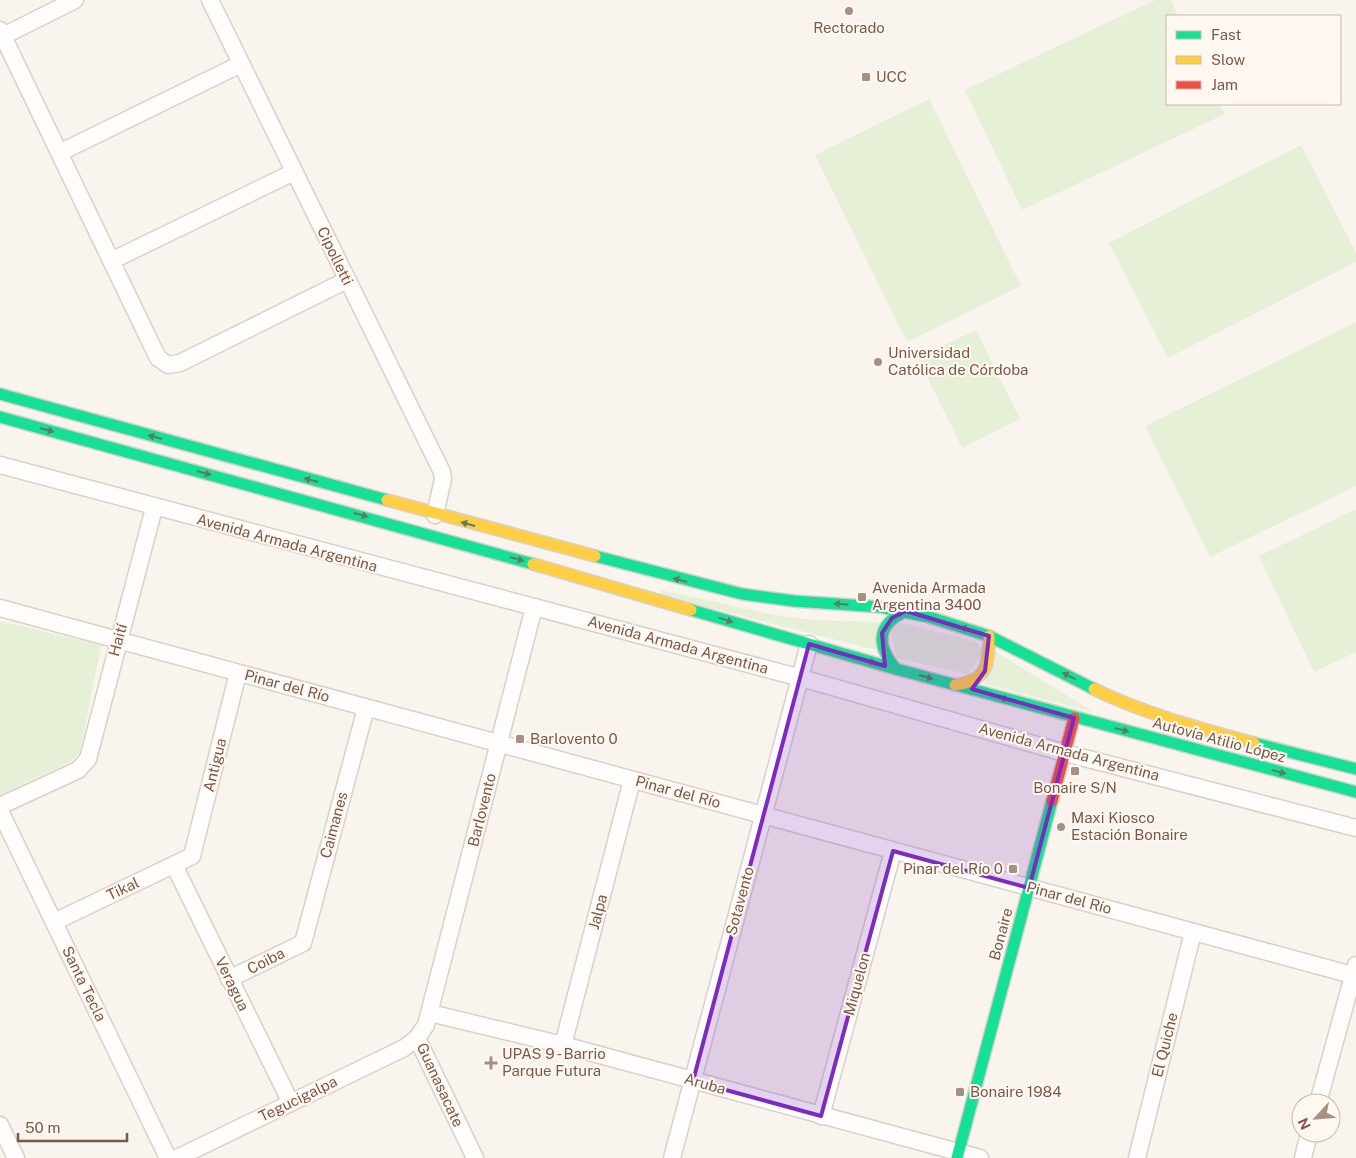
<svg xmlns="http://www.w3.org/2000/svg" width="1356" height="1158" viewBox="0 0 1356 1158" font-family="'Public Sans',sans-serif">
<rect width="100%" height="100%" fill="#f9f4ed"/>
<g fill="#e6f0d7">
<path d="M1155 0H1171L1178 16H1167V104H1220L1225 114 1022 210 965 90Z"/>
<path d="M929 99 1021 286 907 342 815 155Z"/>
<path d="M1301 145 1356 253V262L1168 358 1109 243Z"/>
<path d="M1356 322V486L1210 557 1145 426Z"/>
<path d="M976 330 1020 419 962 448 918 358Z"/>
<path d="M1356 509V652L1314 672 1259 556Z"/>
<path d="M661 590 775 615 810 620 880 622 876 650 660 595Z"/>
<path d="M0 621 101 645 80 752 70 762 0 795Z"/>
<path d="M902 623 977 642 984 653 968 674 897 658 891 631Z"/>
<path d="M996 652 1094 712 984 684Z"/>
</g>
<g fill="none" stroke-linecap="round" stroke-linejoin="round">
<defs>
<g id="street">
<path d="M210 0 442 472 443 479 435 515"/>
<path d="M0 30 158 358 168 365 180 363 347 280"/>
<path d="M3 36 75 0"/>
<path d="M59 153 241 64"/>
<path d="M111 261 294 172"/>
<path d="M0 465 801 678 1065 753 1356 828"/>
<path d="M0 608 1356 976"/>
<path d="M0 806 78 770 88 759 154 508"/>
<path d="M0 811 168 1158"/>
<path d="M174 865 291 1103"/>
<path d="M54 922 192 856 238 673"/>
<path d="M229 979 303 943 366 708"/>
<path d="M430 1013 563 1045 980 1158"/>
<path d="M417 1038 475 1158"/>
<path d="M563 1045 632 780"/>
<path d="M1318 1103 1356 965"/>
<path d="M821 1116 893 851"/>
<path d="M0 1125 16 1158"/>
<path d="M177 1158 404 1048 417 1038 426 1025 534 607"/>
<path d="M672 1158 809 644"/>
<path d="M1137 1158 1193 932"/>
<path d="M1303 1158 1309 1133"/>
</g>
<g id="fast">
<path d="M0 394 387 500"/>
<path d="M0 417 533 564"/>
<path d="M595 556 742 594 794 601 880 607 929 617 989 636 1094 689"/>
<path d="M691 610 896 669 1356 792"/>
<path d="M896 669C876 645 876 625 906 611"/>
<path d="M1254 743 1356 769"/>
<path d="M957 1158 1052 801"/>
</g>
<g id="slow">
<path d="M387 500 595 556"/>
<path d="M533 564 691 610"/>
<path d="M955 685C987 681 989 665 989 636"/>
<path d="M1094 689C1142 713 1202 729 1254 743"/>
</g>
<path id="jam" d="M1052 801 1074 718"/>
</defs>
<use href="#street" stroke="#d8d1cb" stroke-width="19"/>
<use href="#fast" stroke="#d9cfc9" stroke-width="14"/>
<use href="#slow" stroke="#d9cfc9" stroke-width="14"/>
<use href="#jam" stroke="#d9cfc9" stroke-width="14"/>
<use href="#street" stroke="#fefdfc" stroke-width="16"/>
<use href="#fast" stroke="#16e098" stroke-width="11"/>
<use href="#slow" stroke="#ffcf43" stroke-width="11"/>
<use href="#jam" stroke="#f24e42" stroke-width="11"/>
</g>
<defs><path id="oneway-solid" d="M-6-.8H1V-3.2L6.5 0L1 3.2V.8H-6Z" transform="scale(1.25)"/></defs>
<g fill="#617b5e">
<use href="#oneway-solid" transform="translate(47 430) rotate(15)"/>
<use href="#oneway-solid" transform="translate(155 437) rotate(-165)"/>
<use href="#oneway-solid" transform="translate(204 473) rotate(15)"/>
<use href="#oneway-solid" transform="translate(311 480) rotate(-165)"/>
<use href="#oneway-solid" transform="translate(361 515) rotate(15)"/>
<use href="#oneway-solid" transform="translate(468 524) rotate(-165)"/>
<use href="#oneway-solid" transform="translate(517 559) rotate(16)"/>
<use href="#oneway-solid" transform="translate(680 580) rotate(-165)"/>
<use href="#oneway-solid" transform="translate(841 604) rotate(-176)"/>
<use href="#oneway-solid" transform="translate(726 620) rotate(17)"/>
<use href="#oneway-solid" transform="translate(967 629) rotate(-162)"/>
<use href="#oneway-solid" transform="translate(869 661) rotate(16)"/>
<use href="#oneway-solid" transform="translate(1069 676) rotate(-153)"/>
<use href="#oneway-solid" transform="translate(926 677) rotate(15)"/>
<use href="#oneway-solid" transform="translate(1002 698) rotate(15)"/>
<use href="#oneway-solid" transform="translate(1122 730) rotate(15)"/>
<use href="#oneway-solid" transform="translate(1279 772) rotate(15)"/>
</g>
<path fill="#7b2cbf" fill-opacity="0.2" stroke="#7b2cbf" stroke-width="4" stroke-linejoin="round" d="M906 611 989 636 985 671 972 689 1074 718 1029 888 893 851 821 1116 693 1081 809 644 885 666 882 633 892 618Z"/>
<g fill="#a68f83" stroke="#fff8f0" stroke-width="2">
<circle cx="849" cy="11" r="5"/>
<rect x="861" y="72" width="10" height="10" rx="2.5"/>
<circle cx="878" cy="362" r="5"/>
<rect x="857" y="592" width="10" height="10" rx="2.5"/>
<rect x="515" y="734" width="10" height="10" rx="2.5"/>
<rect x="1070" y="766" width="10" height="10" rx="2.5"/>
<circle cx="1061" cy="827" r="5"/>
<rect x="1008" y="864" width="10" height="10" rx="2.5"/>
<path d="M488.5 1055.5h5v5h5v5h-5v5h-5v-5h-5v-5h5z"/>
<rect x="955" y="1087" width="10" height="10" rx="2.5"/>
</g>
<g text-anchor="middle" stroke-width="4" stroke-linejoin="round" paint-order="stroke">
<g font-size="15" fill="#7a594a" stroke="#fff8f0" text-anchor="start">
<text x="849" y="33" text-anchor="middle">Rectorado</text>
<text x="876" y="82">UCC</text>
<text x="888" y="358">Universidad<tspan x="888" dy="17">Católica de Córdoba</tspan></text>
<text x="872" y="593">Avenida Armada<tspan x="872" dy="17">Argentina 3400</tspan></text>
<text x="530" y="744">Barlovento 0</text>
<text x="1075" y="793" text-anchor="middle">Bonaire S/N</text>
<text x="1071" y="823">Maxi Kiosco<tspan x="1071" dy="17">Estación Bonaire</tspan></text>
<text x="1003" y="874" text-anchor="end">Pinar del Río 0</text>
<text x="502" y="1059">UPAS 9 - Barrio<tspan x="502" dy="17">Parque Futura</tspan></text>
<text x="970" y="1097">Bonaire 1984</text>
</g>
<g font-size="15" fill="#7a594a" stroke="#fff8f0">
<text transform="translate(335 256) rotate(64)" y="5">Cipolletti</text>
<text transform="translate(287 543) rotate(15)" y="5">Avenida Armada Argentina</text>
<text transform="translate(118 640) rotate(-75)" y="5">Haití</text>
<text transform="translate(678 645) rotate(15)" y="5">Avenida Armada Argentina</text>
<text transform="translate(287 686) rotate(15)" y="5">Pinar del Río</text>
<text transform="translate(1219 740) rotate(15)" y="5">Autovía Atilio López</text>
<text transform="translate(1069 752) rotate(15)" y="5">Avenida Armada Argentina</text>
<text transform="translate(215 765) rotate(-76)" y="5">Antigua</text>
<text transform="translate(678 792) rotate(15)" y="5">Pinar del Río</text>
<text transform="translate(482 810) rotate(-76)" y="5">Barlovento</text>
<text transform="translate(334 825) rotate(-75)" y="5">Caimanes</text>
<text transform="translate(123 889) rotate(-25)" y="5">Tikal</text>
<text transform="translate(1069 898) rotate(15)" y="5">Pinar del Río</text>
<text transform="translate(740 901) rotate(-75)" y="5">Sotavento</text>
<text transform="translate(598 912) rotate(-75)" y="5">Jalpa</text>
<text transform="translate(1001 934) rotate(-75)" y="5">Bonaire</text>
<text transform="translate(266 961) rotate(-27)" y="5">Coiba</text>
<text transform="translate(84 984) rotate(64)" y="5">Santa Tecla</text>
<text transform="translate(232 984) rotate(64)" y="5">Veragua</text>
<text transform="translate(857 984) rotate(-75)" y="5">Miquelon</text>
<text transform="translate(1165 1045) rotate(-76)" y="5">El Quiche</text>
<text transform="translate(705 1084) rotate(16)" y="5">Aruba</text>
<text transform="translate(440 1085) rotate(65)" y="5">Guanasacate</text>
<text transform="translate(298 1099) rotate(-26)" y="5">Tegucigalpa</text>
</g>
</g>
<rect x="1166" y="15" width="175" height="90" fill="#fff8f0" stroke="#cab8ae"/>
<rect x="1176" y="31" width="25" height="8" fill="#16e098" stroke="#cab8ae"/>
<text x="1211" y="40" font-size="15" fill="#7a594a">Fast</text>
<rect x="1176" y="56" width="25" height="8" fill="#ffcf43" stroke="#cab8ae"/>
<text x="1211" y="65" font-size="15" fill="#7a594a">Slow</text>
<rect x="1176" y="81" width="25" height="8" fill="#f24e42" stroke="#cab8ae"/>
<text x="1211" y="90" font-size="15" fill="#7a594a">Jam</text>
<g transform="translate(1316 1118) rotate(244)"><circle r="24" fill="#fff8f0" stroke="#cab8ae"/>
<path d="M0-4L9 19L0 12L-9 19Z" fill="#a68f83"/>
<text y="-8" font-size="14" font-weight="bold" text-anchor="middle" fill="#7a594a">N</text>
</g>
<path d="M18 1133v8h109v-8" fill="none" stroke="#7a594a" stroke-width="2.5"/>
<text x="25" y="1133" font-size="15" fill="#7a594a" stroke="#fff8f0" stroke-width="4" paint-order="stroke">50 m</text>
</svg>
